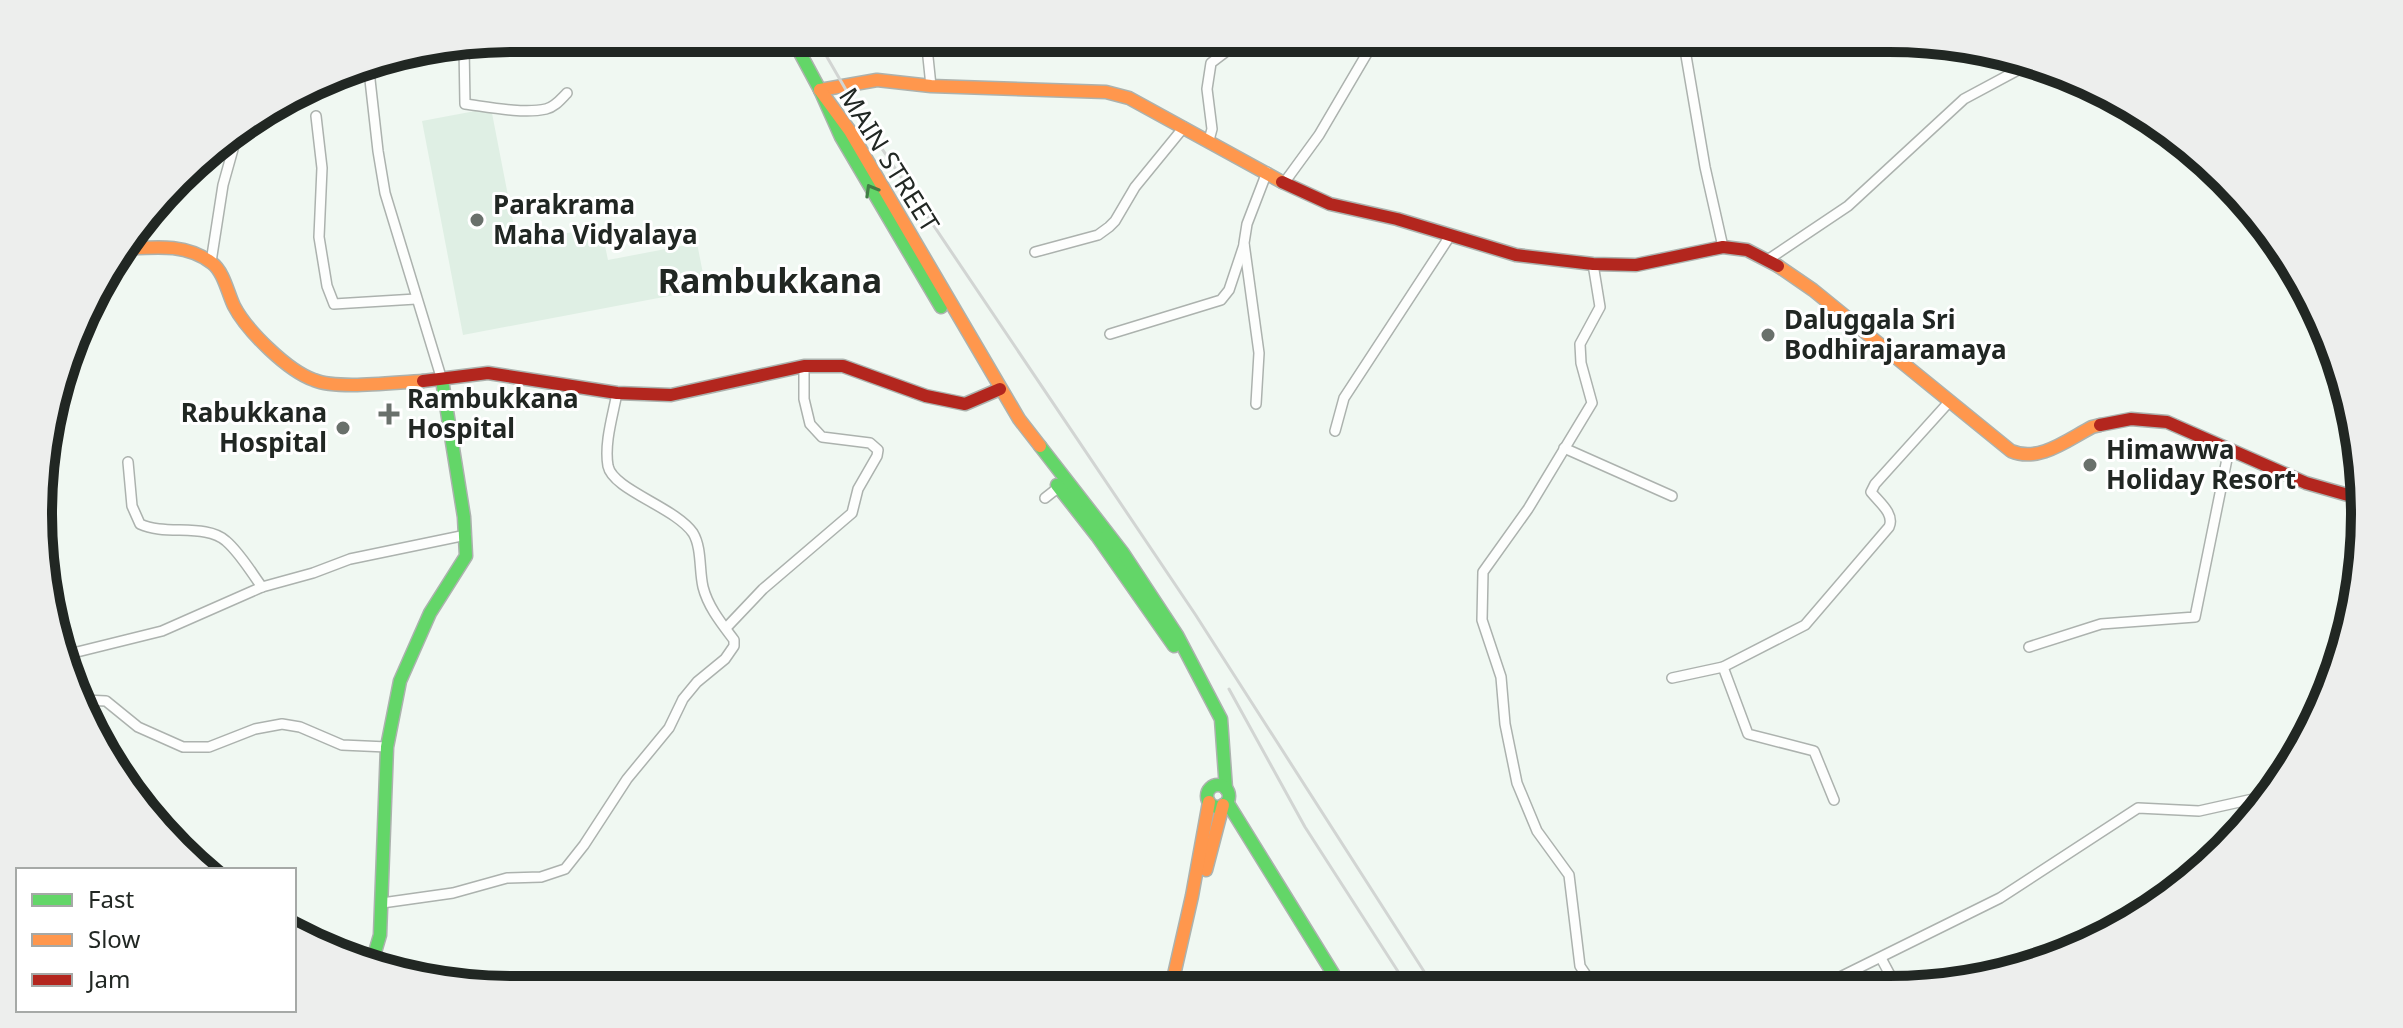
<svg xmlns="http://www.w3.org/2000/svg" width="2403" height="1028" viewBox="0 0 2403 1028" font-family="'Noto Sans',sans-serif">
<rect width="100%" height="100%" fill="#f0f8f2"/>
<path fill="#dfefe4" d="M491 108 517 242 601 227 608 260 697 243 706 289 463 335 422 121Z"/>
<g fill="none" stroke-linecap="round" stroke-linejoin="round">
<defs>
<g id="street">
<path d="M926 38 931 86"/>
<path d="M1214 38 1224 51"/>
<path d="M1683 38 1705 167 1723 247"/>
<path d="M464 46 465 104C488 107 523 114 546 109 555 107 561 99 567 93"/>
<path d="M368 62 378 151 385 193 442 380"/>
<path d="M316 116 322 168 319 237 327 286 334 304 416 299"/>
<path d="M1209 140 1212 129 1207 89 1211 63 1244 38"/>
<path d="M1284 183 1319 135 1376 38"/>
<path d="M1035 252 1098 235 1109 227 1115 221 1135 187 1184 127"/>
<path d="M1769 259 1848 206 1964 99 2033 62"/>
<path d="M211 262 223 185 237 135"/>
<path d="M1593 264 1600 307 1580 344 1581 363 1592 403 1528 509 1483 572 1482 620 1501 677 1505 724 1517 783 1537 831 1569 875 1580 966 1594 987"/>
<path d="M1110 334 1221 300 1229 290 1244 245"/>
<path d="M1256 404 1259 353 1244 243 1247 224 1267 172"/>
<path d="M1335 431 1344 398 1450 236"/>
<path d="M1564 448 1672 496"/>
<path d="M128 462 132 506 140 524C165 536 206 523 226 541 240 553 251 572 262 587"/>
<path d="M1045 498 1059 487"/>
<path d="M726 628 763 589 852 513 858 489 877 456 878 450 870 443 822 437 810 424 804 399V366"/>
<path d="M2029 647 2101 624 2195 617 2229 449"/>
<path d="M69 654 162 631 262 587 313 573 350 559 466 535"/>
<path d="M1723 667 1748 734 1814 751 1834 800"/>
<path d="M1672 678 1723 667 1805 625 1889 527C1895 514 1879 502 1871 492L1875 484 1949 402"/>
<path d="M84 700 106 701 138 727 183 747H209L255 729 282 724 300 727 342 745 387 747"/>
<path d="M382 903 453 893 507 878 541 877 565 869 584 845 627 779 669 728 683 699 697 682 725 659 734 646V640C722 624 708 607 703 587 699 570 702 548 693 533 675 507 613 490 608 466 604 443 613 415 617 393"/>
<path d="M1881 958 1896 986"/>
<path d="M1822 986 2000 898 2138 808 2199 811 2271 795"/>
</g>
<g id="fast">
<path d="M792 38 820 90 841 137 941 307"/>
<path d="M1040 446 1123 553 1177 635 1221 719 1226 789"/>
<path d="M1057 485 1097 536 1174 646"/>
<circle cx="1218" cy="796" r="11"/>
<path d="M1227 802 1342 988"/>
<path d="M371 966 380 935 387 747 400 681 430 613 466 556 464 517 442 380"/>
</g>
<g id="slow">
<path d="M820 90 877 80 931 86 1106 92 1129 98 1282 182"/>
<path d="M820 90 850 131 1019 419 1040 446"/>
<path d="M124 249C155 247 186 243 212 263 224 272 228 294 234 306 247 331 288 371 314 380 338 390 396 382 423 381"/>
<path d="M1778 266 1813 290 2011 451C2039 463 2067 440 2092 427L2100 425"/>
<path d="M1206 870 1223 805"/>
<path d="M1171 988 1192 896 1209 802"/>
</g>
<g id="jam">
<path d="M1282 182 1330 204 1397 219 1516 255 1593 264 1636 265 1723 247 1747 250 1778 266"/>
<path d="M423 381 488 373 617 393 671 395 804 366H843L926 396 965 404 1000 389"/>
<path d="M2100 425 2131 419 2167 422 2306 483 2362 499"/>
</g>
</defs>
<use href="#street" stroke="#acb2ae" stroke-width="12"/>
<use href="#fast" stroke="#acb2ae" stroke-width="15"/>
<use href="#slow" stroke="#acb2ae" stroke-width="15"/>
<use href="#jam" stroke="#acb2ae" stroke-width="15"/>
<use href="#street" stroke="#fdfefd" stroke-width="9"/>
<use href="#fast" stroke="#63d668" stroke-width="12"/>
<use href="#slow" stroke="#ff974d" stroke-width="12"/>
<use href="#jam" stroke="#b3261e" stroke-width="12"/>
<g stroke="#d2d5d3" stroke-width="3">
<path d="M816 38 868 128 1195 614 1434 987"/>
<path d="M1229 689 1305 827 1408 987"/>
</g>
</g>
<defs><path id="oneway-chevron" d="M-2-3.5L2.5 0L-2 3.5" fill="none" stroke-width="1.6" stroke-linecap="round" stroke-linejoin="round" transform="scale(2)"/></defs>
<use stroke="#427e46" href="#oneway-chevron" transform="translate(871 190) rotate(-120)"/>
<g fill="#69706b" stroke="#fff" stroke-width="3">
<circle cx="477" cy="220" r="8"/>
<circle cx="1768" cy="335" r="8"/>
<path d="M385 402h8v8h8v8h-8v8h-8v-8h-8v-8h8z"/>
<circle cx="343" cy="428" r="8"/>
<circle cx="2090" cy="465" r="8"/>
</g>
<g text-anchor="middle" stroke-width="6" stroke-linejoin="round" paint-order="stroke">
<g font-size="26" fill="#212723" stroke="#fff">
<text transform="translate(889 160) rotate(58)" y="9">MAIN STREET</text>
</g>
<g font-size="26" font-weight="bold" fill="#212723" stroke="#fff" text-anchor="start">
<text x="493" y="214">Parakrama<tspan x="493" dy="30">Maha Vidyalaya</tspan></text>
<text x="1784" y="329">Daluggala Sri<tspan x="1784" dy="30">Bodhirajaramaya</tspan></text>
<text x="407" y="408">Rambukkana<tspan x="407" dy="30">Hospital</tspan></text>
<text x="327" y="422" text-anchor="end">Rabukkana<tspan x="327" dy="30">Hospital</tspan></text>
<text x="2106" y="459">Himawwa<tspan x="2106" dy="30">Holiday Resort</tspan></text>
</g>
<g font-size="34" font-weight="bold" fill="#212723" stroke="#fff">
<text x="770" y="293">Rambukkana</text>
</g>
</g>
<path d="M0 0H2403V1028H0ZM514 52H1889A462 462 0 0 1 2351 514V514A462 462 0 0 1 1889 976H514A462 462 0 0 1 52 514V514A462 462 0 0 1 514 52Z" fill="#edeeed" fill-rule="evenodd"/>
<path fill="none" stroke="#212723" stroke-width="10" d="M514 52H1889A462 462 0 0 1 2351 514V514A462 462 0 0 1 1889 976H514A462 462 0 0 1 52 514V514A462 462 0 0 1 514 52Z"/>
<rect x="16" y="868" width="280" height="144" fill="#ffffff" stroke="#a6a9a7" stroke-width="2"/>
<rect x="32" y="894" width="40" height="12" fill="#63d668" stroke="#a6a9a7" stroke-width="2"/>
<text x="88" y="908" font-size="24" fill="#212723">Fast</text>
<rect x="32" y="934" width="40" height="12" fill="#ff974d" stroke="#a6a9a7" stroke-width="2"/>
<text x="88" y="948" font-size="24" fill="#212723">Slow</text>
<rect x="32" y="974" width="40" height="12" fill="#b3261e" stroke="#a6a9a7" stroke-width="2"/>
<text x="88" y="988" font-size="24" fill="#212723">Jam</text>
</svg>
